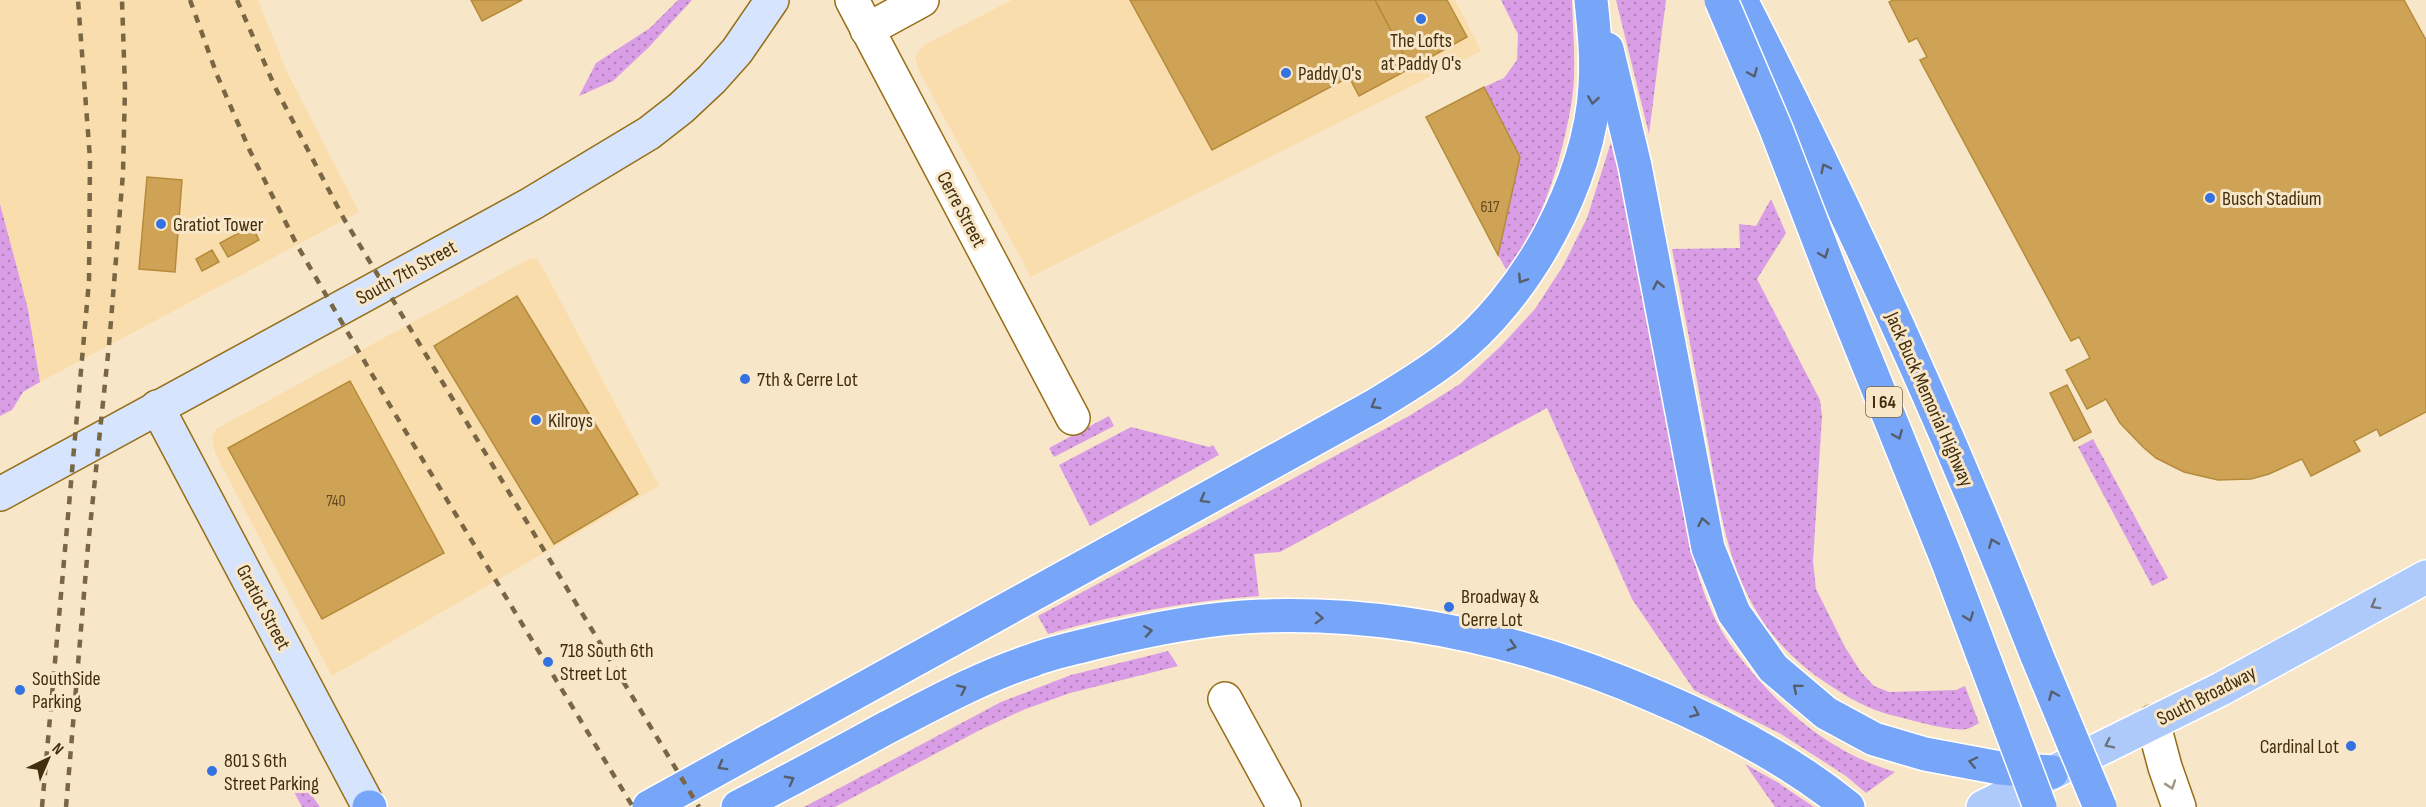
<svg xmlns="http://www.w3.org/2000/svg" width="2426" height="807" viewBox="0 0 2426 807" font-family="'Sofia Sans Condensed',sans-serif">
<defs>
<pattern id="grass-dots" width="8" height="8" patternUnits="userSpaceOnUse" patternTransform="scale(1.5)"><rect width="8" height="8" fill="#da9ee6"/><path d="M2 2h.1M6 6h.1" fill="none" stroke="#b281b9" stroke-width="1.8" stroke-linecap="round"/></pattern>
</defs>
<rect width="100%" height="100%" fill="#f8e6c8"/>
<g fill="#faddac">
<path d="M0 0H258L287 72 359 212 40 382 28 309 0 204Z"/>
<path d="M1012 0H1455L1481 51 1031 277 919 71 915 57 924 45Z"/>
<path d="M531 258 537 259 545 272 659 486 332 676 215 453 212 437 216 429Z"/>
</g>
<g fill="url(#grass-dots)">
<path d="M678 0H692L649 47 613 81 579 96 596 63 650 28Z"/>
<path d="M1501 0H1572C1573 32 1577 75 1571 106 1561 162 1542 225 1507 271L1498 255 1520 157 1484 87 1504 78 1517 60 1518 34Z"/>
<path d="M1616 0H1666L1649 134Z"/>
<path d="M1612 139 1682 504C1689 540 1696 576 1711 610 1722 636 1739 657 1757 678 1797 723 1837 754 1895 772L1866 793 1846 776 1781 734 1694 690 1632 599 1547 408 1280 552 1254 554 1259 596C1188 601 1117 614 1048 634L1038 616 1409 416 1460 384 1501 346 1535 309 1563 266 1587 218Z"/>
<path d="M1771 199 1786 233 1757 279 1820 400 1822 416 1813 561 1816 589 1845 647 1861 672 1874 686 1889 692 1956 690 1965 686 1979 723C1975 725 1971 728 1967 729 1952 732 1911 720 1895 716 1867 710 1842 694 1819 678 1727 612 1723 522 1704 420 1694 363 1683 306 1672 249L1740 248 1739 224 1756 226Z"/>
<path d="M0 204 28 309 40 382 23 392 12 410 0 416Z"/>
<path d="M1109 416 1114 426 1054 457 1049 448Z"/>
<path d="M1131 427 1209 447 1213 445 1219 455 1090 526 1059 465Z"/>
<path d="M2093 439 2168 578 2152 586 2078 447Z"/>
<path d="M1168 651 1178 666 1070 693 1023 710 980 730 835 807H804L1001 702 1071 675Z"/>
<path d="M1745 764 1777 782 1814 807H1775Z"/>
<path d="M297 780 302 781 320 807H302L292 788Z"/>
</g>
<g fill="#cfa356" stroke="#b58b3b" stroke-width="1.5">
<path d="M471 0H522L482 21Z"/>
<path d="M1130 0H1375L1411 68 1359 96 1349 77 1212 150Z"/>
<path d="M1375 0H1447L1467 37 1411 68Z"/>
<path d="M1893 0H2404L2426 40V412L2380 436 2377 429 2354 441 2360 451 2311 476 2302 459 2269 474 2251 479 2218 480 2184 472 2156 458 2143 447 2120 423 2106 399 2087 409 2066 370 2090 358 2079 337 2071 341 1920 60 1927 57 1917 38 1909 42 1889 2Z"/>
<path d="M1484 87 1520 157 1498 255 1426 117Z"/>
<path d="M147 177 182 180 175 272 139 269Z"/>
<path d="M252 226 259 240 228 257 220 243Z"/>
<path d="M212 250 219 262 202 271 196 259Z"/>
<path d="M517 296 638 494 554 544 434 346Z"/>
<path d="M350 381 444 553 322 619 228 448Z"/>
<path d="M2067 385 2091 432 2074 441 2050 393Z"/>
</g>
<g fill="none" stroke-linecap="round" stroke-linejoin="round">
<defs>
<g id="street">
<path d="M852 0 1073 418"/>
<path d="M867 30 922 0"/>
<path d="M1225 699 1284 807"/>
<path d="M2153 722 2165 767 2179 807"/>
</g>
<g id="secondary">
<path d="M157 407 369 807"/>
<path d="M0 494 531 204 649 133 681 108 712 79 737 51 772 0"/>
</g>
<path id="primary" d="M1983 807 2221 689 2426 577"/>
<g id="highway">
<path d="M1741 0C1850 214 1950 433 2037 656"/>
<path d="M1607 49 1635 166 1708 548 1734 613 1773 668 1826 713 1874 739 1925 754 2000 768 2052 772"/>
<path d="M369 807H370"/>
<path d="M649 807 1374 406C1400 390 1426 375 1450 356 1526 298 1590 182 1595 86 1597 57 1594 29 1591 0"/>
<path d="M738 807C788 781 837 755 886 728 934 703 981 677 1033 660 1051 653 1071 649 1090 644 1146 630 1204 618 1261 616 1398 611 1533 643 1657 697 1725 726 1790 760 1848 807"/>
</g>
</defs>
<use href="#street" stroke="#976e18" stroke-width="36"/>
<use href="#secondary" stroke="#976e18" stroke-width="36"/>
<use href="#primary" stroke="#fff" stroke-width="36"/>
<use href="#highway" stroke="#fff" stroke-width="36"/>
<use href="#street" stroke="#fff" stroke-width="33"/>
<use href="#secondary" stroke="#d6e4fd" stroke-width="33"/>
<use href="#primary" stroke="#adcafb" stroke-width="33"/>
<use href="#highway" stroke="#77a6f8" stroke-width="33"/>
<g stroke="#786645" stroke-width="4.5" stroke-dasharray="8 8" stroke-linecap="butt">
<path d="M190 0 217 75 250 151 297 245 395 414 633 807"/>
<path d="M237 0 275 87 344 219 699 807"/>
<path d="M42 807 89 281 90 159 78 0"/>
<path d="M66 807 88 546 109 345 123 173 125 88 122 0"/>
</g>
<defs>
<g id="highway-bridge">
<path d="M1721 0 1776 129 1834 280 1947 560 2040 807"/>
<path d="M2037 656 2100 807"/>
</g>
</defs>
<use href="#highway-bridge" stroke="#fff" stroke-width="36" stroke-linecap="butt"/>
<use href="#highway-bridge" stroke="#77a6f8" stroke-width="33"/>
</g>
<defs><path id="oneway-chevron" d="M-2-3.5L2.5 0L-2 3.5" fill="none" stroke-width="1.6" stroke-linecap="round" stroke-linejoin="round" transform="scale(1.5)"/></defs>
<g stroke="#565e6b">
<use href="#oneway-chevron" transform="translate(1753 73) rotate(67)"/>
<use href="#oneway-chevron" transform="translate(1593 100) rotate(99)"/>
<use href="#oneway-chevron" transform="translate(1825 168) rotate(-116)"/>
<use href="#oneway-chevron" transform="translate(1824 254) rotate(69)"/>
<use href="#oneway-chevron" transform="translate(1522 279) rotate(123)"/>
<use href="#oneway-chevron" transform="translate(1658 285) rotate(-101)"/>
<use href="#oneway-chevron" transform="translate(1375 405) rotate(150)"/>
<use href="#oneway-chevron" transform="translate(1898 435) rotate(68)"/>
<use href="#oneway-chevron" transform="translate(1204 499) rotate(151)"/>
<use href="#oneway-chevron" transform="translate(1703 522) rotate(-101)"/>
<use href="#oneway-chevron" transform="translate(1993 543) rotate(-112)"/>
<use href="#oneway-chevron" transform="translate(1969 617) rotate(69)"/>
<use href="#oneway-chevron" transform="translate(1319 618) rotate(2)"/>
<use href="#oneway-chevron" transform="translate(1148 631) rotate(-9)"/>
<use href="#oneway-chevron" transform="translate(1512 646) rotate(17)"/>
<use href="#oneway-chevron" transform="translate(1797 688) rotate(-140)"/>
<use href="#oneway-chevron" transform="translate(962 689) rotate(-25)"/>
<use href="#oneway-chevron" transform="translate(2053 695) rotate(-113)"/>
<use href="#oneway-chevron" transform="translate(1695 713) rotate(23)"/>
<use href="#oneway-chevron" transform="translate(1973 762) rotate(-168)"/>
<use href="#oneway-chevron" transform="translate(722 766) rotate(151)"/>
<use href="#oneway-chevron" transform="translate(790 780) rotate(-28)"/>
</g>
<g stroke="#717478">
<use href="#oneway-chevron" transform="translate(2375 605) rotate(151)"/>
<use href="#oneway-chevron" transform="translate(2109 744) rotate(154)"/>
</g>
<use stroke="#a09686" href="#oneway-chevron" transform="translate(2171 785) rotate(71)"/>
<g fill="#3372e0" stroke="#f8e6c8" stroke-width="2">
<circle cx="1421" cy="19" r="6"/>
<circle cx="1286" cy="73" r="6"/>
<circle cx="2210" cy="198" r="6"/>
<circle cx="161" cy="224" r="6"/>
<circle cx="745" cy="379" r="6"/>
<circle cx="536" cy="420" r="6"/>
<circle cx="1449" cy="607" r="6"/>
<circle cx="548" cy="662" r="6"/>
<circle cx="20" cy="690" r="6"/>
<circle cx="2351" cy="746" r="6"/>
<circle cx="212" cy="771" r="6"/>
</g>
<g text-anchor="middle" stroke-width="6" stroke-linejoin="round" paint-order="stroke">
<g font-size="16" fill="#644b1f">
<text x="1490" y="212">617</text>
<text x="336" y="506">740</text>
</g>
<rect fill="#f8e6c8" stroke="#776545" stroke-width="1.5" x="1866" y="387" width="36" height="30" rx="4.5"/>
<g font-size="18" font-weight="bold" fill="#402e0d">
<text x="1884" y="408">I 64</text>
</g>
<g font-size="20" fill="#402e0d" stroke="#f8e6c8" text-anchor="start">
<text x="1421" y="47" text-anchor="middle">The Lofts<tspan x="1421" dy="23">at Paddy O's</tspan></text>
<text x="1298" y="80">Paddy O's</text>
<text x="2222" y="205">Busch Stadium</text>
<text x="173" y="231">Gratiot Tower</text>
<text x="757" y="386">7th &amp; Cerre Lot</text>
<text x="548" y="427">Kilroys</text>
<text x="1461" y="603">Broadway &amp;<tspan x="1461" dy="23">Cerre Lot</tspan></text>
<text x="560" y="657">718 South 6th<tspan x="560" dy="23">Street Lot</tspan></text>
<text x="32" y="685">SouthSide<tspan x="32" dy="23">Parking</tspan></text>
<text x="2339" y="753" text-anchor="end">Cardinal Lot</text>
<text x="224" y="767">801 S 6th<tspan x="224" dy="23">Street Parking</tspan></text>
</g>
<g font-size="20" fill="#402e0d" stroke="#f8e6c8">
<text transform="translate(962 209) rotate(62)" y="7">Cerre Street</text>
<text transform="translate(406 272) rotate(-29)" y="7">South 7th Street</text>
<text transform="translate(1930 399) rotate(66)" y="7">Jack Buck Memorial Highway</text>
<text transform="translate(264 607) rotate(62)" y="7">Gratiot Street</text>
<text transform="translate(2206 695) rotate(-27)" y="7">South Broadway</text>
</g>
</g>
<g transform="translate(48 759) rotate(44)" stroke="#f8e6c8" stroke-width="4.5" paint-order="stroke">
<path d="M0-4.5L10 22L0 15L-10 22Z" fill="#402e0d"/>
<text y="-9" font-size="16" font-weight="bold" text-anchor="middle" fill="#402e0d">N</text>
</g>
</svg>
